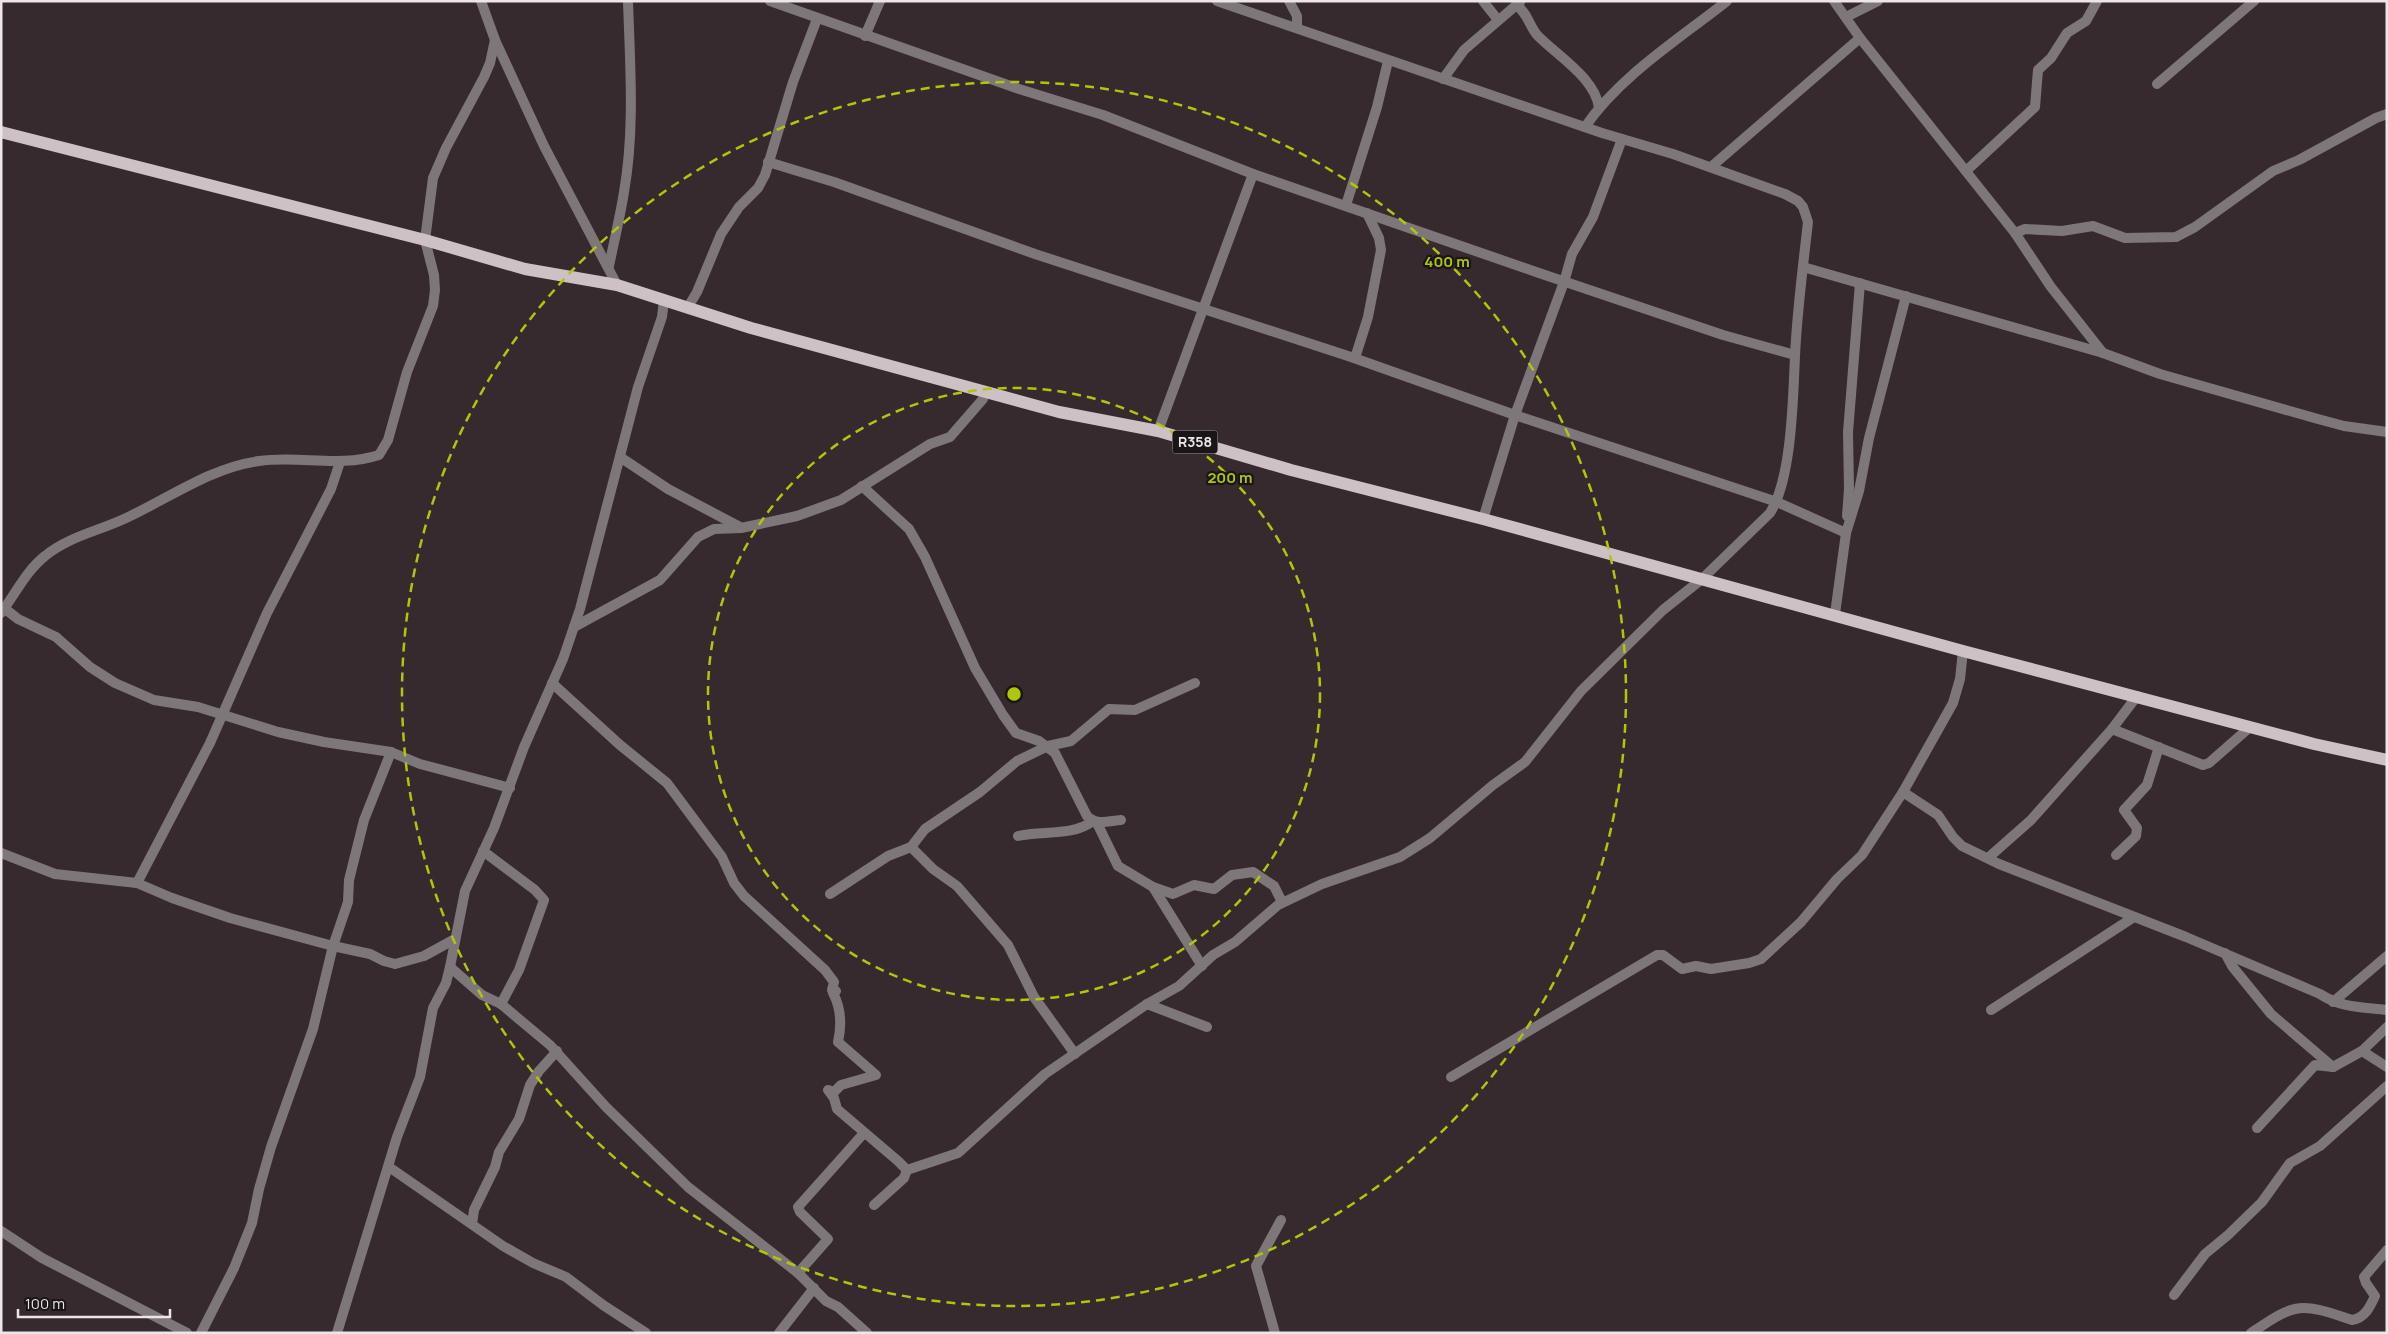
<svg xmlns="http://www.w3.org/2000/svg" width="2388" height="1334" viewBox="0 0 2388 1334" font-family="Manrope,sans-serif">
<rect width="100%" height="100%" fill="#372a2e"/>
<g fill="none" stroke-linecap="round" stroke-linejoin="round">
<g stroke="#7e7779" stroke-width="10">
<path d="M481 1 495 40 544 146 617 285"/>
<path d="M770 1 1019 89 1103 115 1253 174 1539 273 1723 335 1795 355"/>
<path d="M1289 1 1297 16V28"/>
<path d="M1483 1 1498 20"/>
<path d="M1834 1 1860 38 2015 233 2051 287 2103 353"/>
<path d="M1516 5C1528 13 1529 26 1538 36 1558 56 1596 79 1599 108"/>
<path d="M1846 17 1878 1"/>
<path d="M865 36 880 1"/>
<path d="M1443 79 1464 50 1520 2"/>
<path d="M2157 84 2254 1"/>
<path d="M1585 127C1620 76 1679 39 1727 1"/>
<path d="M768 162 834 182 1035 254 1351 357 1515 415 1777 502 1846 533"/>
<path d="M1711 167 1860 38"/>
<path d="M1966 171 2035 107 2038 70 2051 58 2067 33 2086 21 2097 1"/>
<path d="M1346 205 1377 107 1388 61"/>
<path d="M2015 233 2025 229 2062 231 2093 226 2125 238 2176 237 2195 227 2273 171 2299 160 2376 118 2387 114"/>
<path d="M609 266C614 242 620 217 624 192 635 130 630 64 628 1"/>
<path d="M1803 267 2103 353 2160 374 2318 419 2344 426 2387 432"/>
<path d="M688 307 697 292 721 234 739 207 758 188 765 175 793 82 817 19"/>
<path d="M1355 358 1368 317 1381 250 1379 238 1367 213"/>
<path d="M1158 431 1253 174"/>
<path d="M620 457 668 489 740 527"/>
<path d="M862 486 909 529 925 557 975 668 1003 715 1016 733 1039 741 1055 753 1087 816C1097 826 1108 821 1121 820"/>
<path d="M1847 516 1849 489 1848 432 1860 283"/>
<path d="M1483 519 1515 415 1564 282 1572 254 1593 217 1622 139"/>
<path d="M4 608 18 619 56 637 90 667 115 683 154 700 198 707 278 732 324 742 391 752 420 764 510 788"/>
<path d="M1 613C16 593 26 571 45 556 68 537 98 531 124 519 168 499 209 468 259 461 299 455 339 468 379 455L388 440 407 372 433 306 435 290 434 275 425 240 433 178 446 148 484 77 490 63 495 40"/>
<path d="M1835 614 1846 533 1859 491 1869 438 1906 296"/>
<path d="M574 627 660 580 698 537 714 529 741 528 797 516 841 500 930 444 950 437 983 399 985 392"/>
<path d="M552 683 620 745 667 783 722 857 734 883 744 896 825 970 834 982 832 990 836 991 833 993C841 1008 842 1024 838 1042L876 1075 841 1085 834 1092 828 1090 834 1098 837 1109 898 1161 907 1170"/>
<path d="M2112 729 2203 765 2209 763 2250 727"/>
<path d="M1903 792 1938 815 1953 837 1962 846 1999 864 2186 937 2320 994C2341 1008 2363 1007 2387 1010"/>
<path d="M1097 823 1118 866 1153 887 1202 966"/>
<path d="M1018 836C1042 830 1072 837 1093 821"/>
<path d="M911 847 925 829 980 792 1017 761 1048 746 1071 741 1109 709 1135 710 1195 683"/>
<path d="M483 851 535 890 544 900 519 970 501 1004"/>
<path d="M1 853 55 874 137 883 172 898 230 918 333 946 370 954 384 961 395 964 424 956 455 939"/>
<path d="M2116 855 2136 836 2137 828 2124 810 2147 785 2159 747"/>
<path d="M1988 858 2031 820 2112 729 2137 696"/>
<path d="M137 883 210 743 267 613 331 489 340 462"/>
<path d="M1153 887 1173 894 1194 885 1214 889 1232 875 1253 872 1274 886 1282 902"/>
<path d="M830 894 888 856 911 847 933 869 957 886 1008 945 1034 997 1075 1054"/>
<path d="M2225 953 2232 966 2271 1014 2333 1067"/>
<path d="M450 967 482 995 501 1004 550 1045 606 1107 688 1187 798 1273 826 1301 838 1307 867 1333"/>
<path d="M2333 1002 2387 956"/>
<path d="M1147 1004 1207 1027"/>
<path d="M1991 1010 2134 917"/>
<path d="M2362 1051 2387 1067"/>
<path d="M1451 1077 1657 955H1663L1682 969 1696 966 1711 969 1749 963 1761 959 1801 922 1837 879 1862 855 1903 792 1953 703 1960 679 1963 651"/>
<path d="M2257 1128 2315 1065 2333 1067 2362 1051 2387 1027"/>
<path d="M389 1167 503 1246 533 1263 566 1277 603 1305 646 1333"/>
<path d="M874 1205 904 1178 907 1170 958 1153 1045 1074 1147 1004 1179 986 1213 955 1235 942 1278 905 1322 884 1400 857 1430 838 1493 785 1525 762 1581 691 1663 610 1702 579 1770 513C1792 479 1793 397 1795 356 1797 311 1803 267 1808 222L1803 207 1798 201 1785 194 1673 154 1602 133 1217 1"/>
<path d="M472 1224 474 1210 495 1167 499 1152 519 1119 530 1085 539 1071 557 1051"/>
<path d="M1 1231 42 1258 187 1333"/>
<path d="M798 1273 828 1239 800 1212 798 1207 864 1133"/>
<path d="M2174 1295 2205 1254 2228 1235 2262 1202 2290 1163 2320 1146 2387 1086"/>
<path d="M201 1333 234 1268 252 1223 259 1189 271 1147 313 1029 333 946 348 902 349 880 364 820 391 752"/>
<path d="M337 1333 397 1137 420 1077 433 1008 446 983 450 967 465 891 494 828 524 747 563 659 580 609 638 387 662 317 664 300"/>
<path d="M779 1333 814 1288"/>
<path d="M1275 1333 1256 1266 1281 1220"/>
<path d="M2251 1333C2264 1325 2280 1312 2295 1309 2313 1305 2336 1315 2352 1320 2365 1318 2370 1307 2375 1296L2366 1283 2364 1277 2387 1250"/>
</g>
<path stroke="#cec1c5" stroke-width="12" d="M1 132 425 240 525 269 617 285 751 328 1059 412 1158 431 1291 470 1483 519 1963 651 2314 744 2387 760"/>
</g>
<g fill="none" stroke="#aec60b" stroke-width="2.5" stroke-dasharray="9 6">
<circle cx="1014" cy="694" r="306"/>
<circle cx="1014" cy="694" r="612"/>
</g>
<g text-anchor="middle" stroke-width="4.5" stroke-linejoin="round" paint-order="stroke">
<rect fill="#1a1516" stroke="#aea7a9" stroke-width="1" x="1172.5" y="430.5" width="45" height="23" rx="4"/>
<g font-size="14" font-weight="bold" fill="#ede5e8">
<text x="1195" y="447">R358</text>
</g>
</g>
<circle cx="1014" cy="694" r="8" fill="#aec60b" stroke="#1a1516" stroke-width="2.5"/>
<g font-size="15" text-anchor="middle" font-weight="bold" fill="#aec60b" stroke="#1a1516" stroke-width="4.5" stroke-linejoin="round" paint-order="stroke">
<text x="1447" y="267">400 m</text>
<text x="1230" y="483">200 m</text>
</g>
<rect width="2388" height="1334" fill="none" stroke="#ede5e8" stroke-width="5"/>
<path d="M18 1309v8h152v-8" fill="none" stroke="#ede5e8" stroke-width="2.5"/>
<text x="25" y="1309" font-size="15" fill="#ede5e8" stroke="#1a1516" stroke-width="4" paint-order="stroke">100 m</text>
</svg>
